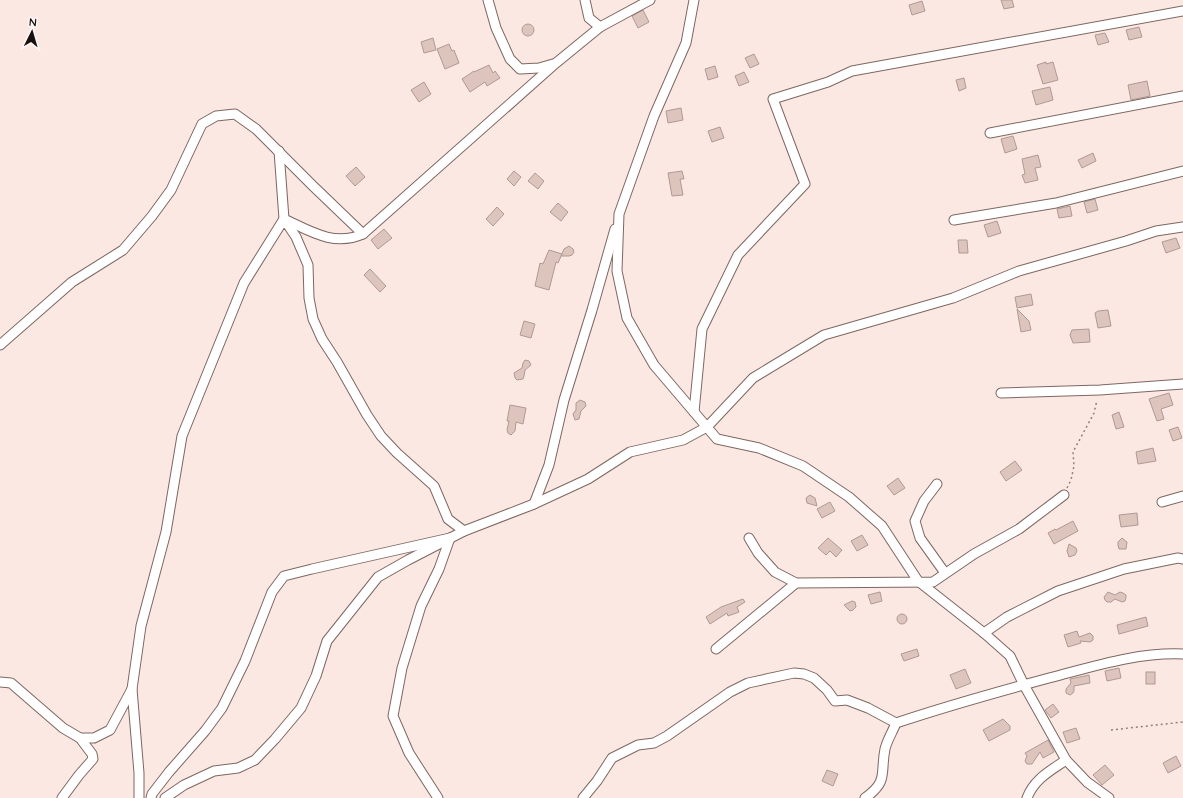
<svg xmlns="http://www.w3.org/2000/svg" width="1183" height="798" viewBox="0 0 1183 798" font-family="Quicksand,sans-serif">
<rect width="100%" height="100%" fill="#fce8e3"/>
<g fill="#ddc5be" stroke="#b09992">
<path d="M1001 0H1012L1014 7 1004 9Z"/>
<path d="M922 1 925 11 912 15 909 5Z"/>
<path d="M643 10 649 22 638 28 632 16Z"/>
<circle cx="528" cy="30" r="6"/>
<path d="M1139 27 1142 37 1129 40 1126 30Z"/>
<path d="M1105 33 1109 42 1098 45 1095 35Z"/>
<path d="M433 38 436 50 424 53 421 42Z"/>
<path d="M449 44 452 51 454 50 459 63 445 69 437 49Z"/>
<path d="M754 54 759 64 750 68 745 58Z"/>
<path d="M1046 62V64L1053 62 1058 80 1043 84 1037 65Z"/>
<path d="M489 65 493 73 495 71 500 78 487 86 485 82 470 92 462 79 474 71V72Z"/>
<path d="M715 66 718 77 708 80 705 69Z"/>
<path d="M744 72 749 82 739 86 735 76Z"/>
<path d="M964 78 966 88 959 91 956 80Z"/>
<path d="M1147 81 1150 96 1131 100 1128 85Z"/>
<path d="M424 82 431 94 419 102 411 90Z"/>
<path d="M1050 87 1053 100 1036 105 1032 91Z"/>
<path d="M681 108 683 120 668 123 666 111Z"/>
<path d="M720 127 724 138 712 142 708 131Z"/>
<path d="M1013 136 1017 149 1005 153 1001 139Z"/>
<path d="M1093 153 1096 161 1082 168 1078 160Z"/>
<path d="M1038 155 1041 167 1035 168 1038 180 1025 183 1022 175 1025 174 1022 159Z"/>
<path d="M356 167 365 177 355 186 346 176Z"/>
<path d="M514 171 521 177 514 186 507 179Z"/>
<path d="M682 171 684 179H680L683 195 672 196 668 173Z"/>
<path d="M535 173 544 181 538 189 528 181Z"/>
<path d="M1095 199 1098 210 1087 213 1084 202Z"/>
<path d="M558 203 568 212 561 221 550 212Z"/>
<path d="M1070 206 1072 216 1059 218 1057 209Z"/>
<path d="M497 207 504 214 493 226 486 219Z"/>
<path d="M997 221 1001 233 988 237 984 225Z"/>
<path d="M384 229 392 238 378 249 371 240Z"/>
<path d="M1176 238 1180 248 1166 253 1162 242Z"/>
<path d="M958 240H967L968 253H959Z"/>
<path d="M569 246 573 249 574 252 572 255 569 256H561L564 249Z"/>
<path d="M549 250 562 254 558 263 556 262 549 290 535 286 540 263 543 264Z"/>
<path d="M370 269 386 286 380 292 364 275Z"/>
<path d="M1031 294 1033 305 1017 308 1015 297Z"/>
<path d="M1017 309 1029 321 1031 330 1021 332Z"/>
<path d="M1108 310 1111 326 1098 328 1095 313 1098 311Z"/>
<path d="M524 321 535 324 531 338 520 335Z"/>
<path d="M1089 329 1090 342 1073 343 1070 335 1072 330Z"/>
<path d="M525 360 529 361 531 365 525 370 524 376 523 379 517 380 515 378 514 373 522 368 523 363Z"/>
<path d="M1169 393 1173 405 1161 409 1164 419 1157 421 1149 399Z"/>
<path d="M580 400 585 402 586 406 581 411 579 419 575 420 573 414 576 410V403Z"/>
<path d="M510 405 526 408 523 424 516 422 515 431 511 435 508 433 507 430 509 421H507Z"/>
<path d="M1119 412 1124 427 1116 429 1112 415Z"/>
<path d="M1178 427 1182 438 1173 441 1169 430Z"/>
<path d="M1153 448 1156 461 1138 464 1136 452Z"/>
<path d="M1015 461 1022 470 1006 481 1000 472Z"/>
<path d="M898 478 905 488 894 495 887 486Z"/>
<path d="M810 495 815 498 817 506 807 503 806 498Z"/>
<path d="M830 502 835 511 822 518 817 509Z"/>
<path d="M1137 513 1138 525 1121 527 1119 515Z"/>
<path d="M1073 521 1078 531 1054 544 1048 533 1055 529 1056 530Z"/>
<path d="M862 535 868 545 857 551 851 541Z"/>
<path d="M828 538 842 550 836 557 830 551 826 555 818 548Z"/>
<path d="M1122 538 1127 542 1126 549H1119L1118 545V542Z"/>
<path d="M1069 544 1076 548 1077 551 1075 555 1069 557 1067 551Z"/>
<path d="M880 592 882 601 871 604 868 595Z"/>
<path d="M1108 592 1115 595 1120 592 1123 593 1126 595V598L1125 601 1122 602 1115 599 1111 602H1107L1105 600 1104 597Z"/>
<path d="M743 599 745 602 737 607 739 612 728 616 727 613 710 624 706 617 721 607Z"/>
<path d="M852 601 855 602 856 607 853 610 850 611 844 605Z"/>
<circle cx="902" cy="619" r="5"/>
<path d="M1146 617 1148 626 1119 634 1117 625Z"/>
<path d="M1077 631 1079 637 1090 633 1093 636V640L1090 642 1080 641 1081 643 1068 647 1064 635Z"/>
<path d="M917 649 919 656 904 661 901 654Z"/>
<path d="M1119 668 1121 678 1107 681 1105 671Z"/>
<path d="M965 669 971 683 956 689 950 675Z"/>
<rect x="1146" y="672" width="9" height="12"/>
<path d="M1089 675 1090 683 1074 686V691L1073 693 1070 695 1066 693V689L1071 683 1070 679Z"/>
<path d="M1053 704 1059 712 1051 718 1045 710Z"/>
<path d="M1003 719 1010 726V730L989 741 983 730Z"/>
<path d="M1076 728 1080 739 1067 743 1063 732Z"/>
<path d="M1048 740 1054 752 1043 758 1040 752 1032 764H1027L1025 761 1027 756 1025 753Z"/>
<path d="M1176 756 1181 766 1168 773 1163 763Z"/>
<path d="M1105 765 1114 775 1102 785 1093 775Z"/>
<path d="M827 770 838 774 833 786 822 781Z"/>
</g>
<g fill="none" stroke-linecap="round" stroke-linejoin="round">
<defs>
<g id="street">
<path d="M488 0 496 28 510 59 520 69 539 68 553 64"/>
<path d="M585 0 589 18 600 27"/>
<path d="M694 0 686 43 654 116 619 214 617 271 627 318 654 365 717 439 759 448 803 466 849 497 882 526 918 581 984 633 1010 656 1024 685 1066 760 1087 782 1109 798"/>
<path d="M990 133 1183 96"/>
<path d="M279 151 284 219C310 231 334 247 363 234L556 63 600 27 650 0"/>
<path d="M954 220 1056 203 1183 171"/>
<path d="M0 345 72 282 123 250 152 216 171 190 202 124 216 116 235 114 256 129 312 185 363 234"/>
<path d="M1001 393 1100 390 1183 384"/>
<path d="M694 412 702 329 738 255 805 184 773 99 828 82 852 71 1183 11"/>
<path d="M937 484 924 501 915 521 920 538 945 573"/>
<path d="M1162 502 1183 496"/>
<path d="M534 504 549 465 564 400 592 310 615 229"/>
<path d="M749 538 758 553 775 572 796 583 933 582 974 554 1019 529 1064 495"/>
<path d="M984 633 1007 617 1058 591 1124 569 1178 558 1183 559"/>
<path d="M716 649 796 583"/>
<path d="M0 682 11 683 63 728 80 738H94L110 730 132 689"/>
<path d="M62 798 79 775 93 759 92 754 80 738"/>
<path d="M139 798V773L132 689 141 626 166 532 182 436 244 283 284 219 296 237 308 265 309 298 313 319 322 339 337 362 367 415 381 436 397 453 434 486 448 519 464 531 534 504 588 479 630 452 683 440 707 427 753 378 824 335 953 298 1019 271 1126 241 1156 231 1183 227"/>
<path d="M151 798 152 794 169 772 205 731 222 708 245 661 272 592 284 576 312 569 450 538"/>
<path d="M165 798 184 785 214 771 238 768 255 760 275 739 301 708 316 676 327 641 378 577 408 560 464 531"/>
<path d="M438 798 409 753 393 716 402 668 421 606 439 569 450 538"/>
<path d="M583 798 597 781 612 758 638 745 654 743 667 736 730 692 748 683 794 673 804 674 814 678 827 690 835 701 847 700 868 708 896 723C947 706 997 692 1049 678 1092 667 1137 652 1183 654"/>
<path d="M865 798C889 781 880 773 885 749 887 740 893 731 896 723"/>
<path d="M1027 798C1034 779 1050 771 1066 760"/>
</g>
</defs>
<use href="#street" stroke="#7d6761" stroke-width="11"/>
<g stroke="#8e807d" stroke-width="1.5" stroke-dasharray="2 3" stroke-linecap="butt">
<path d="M1067 488 1071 480 1074 466 1073 452 1094 413 1097 400"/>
<path d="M1111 730 1183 722"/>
</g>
<use href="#street" stroke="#fff" stroke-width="9"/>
</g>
<g transform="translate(32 32) rotate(5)" stroke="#fef9f8" stroke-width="3" paint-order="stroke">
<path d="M0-3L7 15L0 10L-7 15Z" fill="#19110f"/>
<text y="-6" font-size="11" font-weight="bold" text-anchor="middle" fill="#19110f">N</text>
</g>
</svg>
